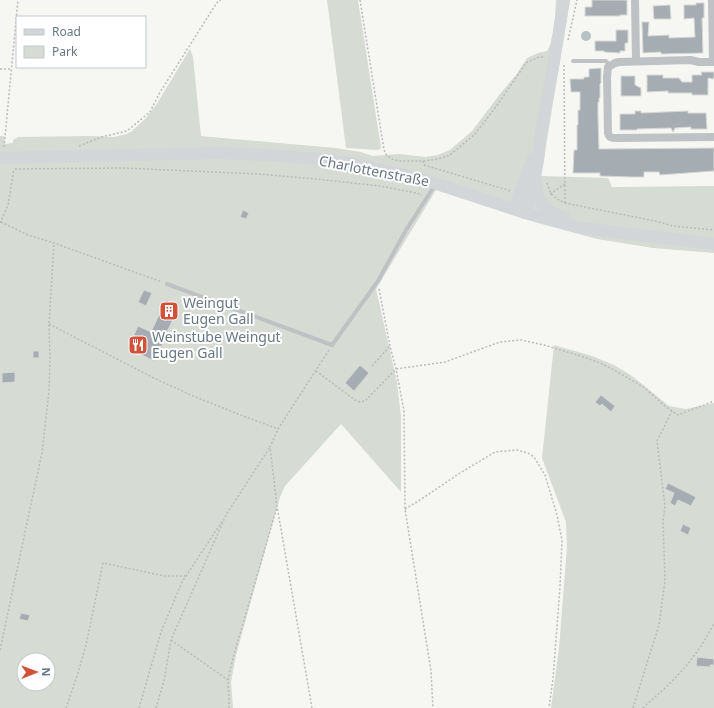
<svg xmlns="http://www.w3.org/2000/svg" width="714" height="708" viewBox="0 0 714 708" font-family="'Noto Sans',sans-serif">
<rect width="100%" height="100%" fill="#f6f6f3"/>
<g fill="#d6dbd3" fill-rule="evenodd">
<path d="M327 0H358L381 148 378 150 346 148Z"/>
<path d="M556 0H570L541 176 608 178 612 187 714 186V253L653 248 597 239 538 223 436 190 376 289 397 382 401 417V492L341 424 285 486 280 497 236 655 231 682 233 708H0V136H4L5 144 13 143V140L18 137 88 136 114 137 127 134 132 131 146 118 156 105 190 49 193 57 201 136 335 148 361 152 372 156 399 154 426 157 438 155 450 150 472 131 500 94 516 75 527 58 538 53 547 51C555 40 555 14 556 0ZM24 660H48V684H24Z"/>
<path d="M554 345 592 356 614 365 632 376 669 406 686 409 714 403V708H551L559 648 567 547 566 522 542 458Z"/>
</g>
<circle fill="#b6c2c5" cx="586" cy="36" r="5"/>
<g fill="#a6adb2" stroke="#d8d8d6">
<path d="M592 0H627V15H620V16H585V7H592Z"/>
<path d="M696 3H704V18H702L703 53 661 54V52L643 53 642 22H649L648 36 669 35V38L695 37 694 18 684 19V5H696Z"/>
<path d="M670 5 671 19H654L653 6Z"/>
<path d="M616 30H628V43H625V51H620V53L604 52V51H595V41H616Z"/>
<path d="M601 68V83L600 84V98H599V102H598V117L599 149 714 148V171L660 175 659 172H644V177H632L600 176V173H573L574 150H577V125H578V110H580V92H571L570 79H584V77H589V69Z"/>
<path d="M701 72H714V79L708 78V95H692V93H668V91L647 92V75H663V78H679L682 82H692V75H702Z"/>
<path d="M621 76H635V85L641 88V96H621Z"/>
<path d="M635 111H641V113L688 111V113H706L707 129H691V127L675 128 673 132 671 128 637 129V130H620V114H635Z"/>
<path d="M243 210 249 213 246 219 240 217Z"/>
<path d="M144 290 152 293 146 306 138 302Z"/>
<path d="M166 300 179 307 164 338 165 339 154 361 128 348 138 326 151 332Z"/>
<rect x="33" y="351" width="6" height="7"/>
<path d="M360 365 369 373 354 391 345 383Z"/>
<path d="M15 372V382L2 383V373Z"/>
<path d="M601 395 615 406 611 412 602 404 600 406 595 402Z"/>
<path d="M668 483 696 497 691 506 678 500 675 506 670 503 674 493 665 489Z"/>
<path d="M683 524 691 528 688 535 680 531Z"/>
<path d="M21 613 30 615 28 621 19 619Z"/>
<path d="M697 657 714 659V665H710V667L696 666Z"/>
</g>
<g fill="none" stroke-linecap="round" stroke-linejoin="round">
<g stroke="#b8bbbd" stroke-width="1.5" stroke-dasharray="2 2" stroke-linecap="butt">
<path d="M360 0 384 150 387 156 392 159 399 161H423L438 159 450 155 475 134 498 104 526 63 539 57H545"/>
<path d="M568 40 577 0"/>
<path d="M564 65 565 203"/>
<path d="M0 69H11"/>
<path d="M79 146 101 137 127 131 150 112 159 94 214 7 219 0H221"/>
<path d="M4 147 18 0"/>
<path d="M423 161 424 165 511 191"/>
<path d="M15 169 124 168 258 174 316 179 380 186 416 193 422 195"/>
<path d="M547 183 551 194 559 200 565 203 655 221 673 226 714 230"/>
<path d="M550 194 565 184"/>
<path d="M1 222 28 235 54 243 162 282"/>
<path d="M0 223 8 205 14 169"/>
<path d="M379 289 390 346 396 369 404 411 405 509 431 671 433 708"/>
<path d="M49 324 154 378 191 395 238 414 278 429"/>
<path d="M372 366 390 346"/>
<path d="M316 371 355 400 360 402 365 401 396 369 445 362 500 342 521 340 544 345 584 357 600 363 614 370 645 388 666 407 678 415 714 401"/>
<path d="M405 509 417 502 460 473 495 452 517 450 528 453 534 457 545 475 557 515 562 540 560 587 553 679 549 708"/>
<path d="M171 640 228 680"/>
<path d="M0 650 27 523 42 453 49 391 50 359 49 324 54 243"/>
<path d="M66 708 78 673 86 645 103 563 165 576H186"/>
<path d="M139 708 161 632 182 582 223 520"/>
<path d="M156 708 164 681 171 640 226 515 270 447"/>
<path d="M229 708V699L228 680 233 658 277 507"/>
<path d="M312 708 277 506 270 447 278 429 329 350"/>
<path d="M633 708 659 625 665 581 663 521 665 506 659 457 657 441 672 411"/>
<path d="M643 708C651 700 660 693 668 685 687 667 703 646 714 623"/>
</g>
<g stroke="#bec2c5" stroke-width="4">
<path d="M573 61H606L610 66"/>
<path d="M167 284 332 345 378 281 406 230 435 185"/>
</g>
<g stroke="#bec2c5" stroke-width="8">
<path d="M635 0 636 61"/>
<path d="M712 0 713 62"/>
<path d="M714 62H699L690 60 619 62 615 63 608 67 607 77 608 133C609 138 612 138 617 138L714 137"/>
</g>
<g stroke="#d2d6d9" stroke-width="12">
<path d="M0 158 217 153 267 155 318 159 362 165 422 179 525 213 582 228 714 244"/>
<path d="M536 182C537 205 545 210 565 218"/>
<path d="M514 209 533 158"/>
<path d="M525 213 535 177 539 154 540 138 554 61 564 0"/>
</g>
</g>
<defs>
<symbol id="building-square" viewBox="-11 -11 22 22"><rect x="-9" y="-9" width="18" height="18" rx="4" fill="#d15239" stroke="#fff"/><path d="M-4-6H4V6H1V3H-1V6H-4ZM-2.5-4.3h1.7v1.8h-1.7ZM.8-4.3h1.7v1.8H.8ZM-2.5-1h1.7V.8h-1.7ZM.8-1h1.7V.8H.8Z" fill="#fff"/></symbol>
<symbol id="restaurant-square" viewBox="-11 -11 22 22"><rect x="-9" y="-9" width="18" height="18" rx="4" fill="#d15239" stroke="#fff"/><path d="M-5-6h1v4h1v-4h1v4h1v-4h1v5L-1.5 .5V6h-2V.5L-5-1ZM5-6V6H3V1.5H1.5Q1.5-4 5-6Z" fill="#fff"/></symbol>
</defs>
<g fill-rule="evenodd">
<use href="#building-square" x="158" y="300" width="22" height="22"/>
<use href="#restaurant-square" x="127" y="334" width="22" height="22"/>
</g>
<g text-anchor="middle" stroke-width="4" stroke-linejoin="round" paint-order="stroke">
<g font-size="14" fill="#687881" stroke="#fff">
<text transform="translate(374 171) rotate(11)" y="5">Charlottenstraße</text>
</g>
<g font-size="14" fill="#687881" stroke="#fff" text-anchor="start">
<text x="183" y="308">Weingut<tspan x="183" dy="16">Eugen Gall</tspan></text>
<text x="152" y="342">Weinstube Weingut<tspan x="152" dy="16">Eugen Gall</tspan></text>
</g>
</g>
<rect x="16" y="16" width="130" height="52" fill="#ffffff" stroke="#c3c9cd"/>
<rect x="24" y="29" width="20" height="6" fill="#d2d6d9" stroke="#c3c9cd"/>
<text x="52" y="36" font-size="12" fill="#687881">Road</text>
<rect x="24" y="46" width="20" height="12" fill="#d6dbd3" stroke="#c3c9cd"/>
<text x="52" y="56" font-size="12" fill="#687881">Park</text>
<g transform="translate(36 672) rotate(89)"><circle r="19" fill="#ffffff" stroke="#c3c9cd"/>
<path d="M0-3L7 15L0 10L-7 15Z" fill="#d15239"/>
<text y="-6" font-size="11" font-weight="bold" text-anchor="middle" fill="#687881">N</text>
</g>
</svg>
